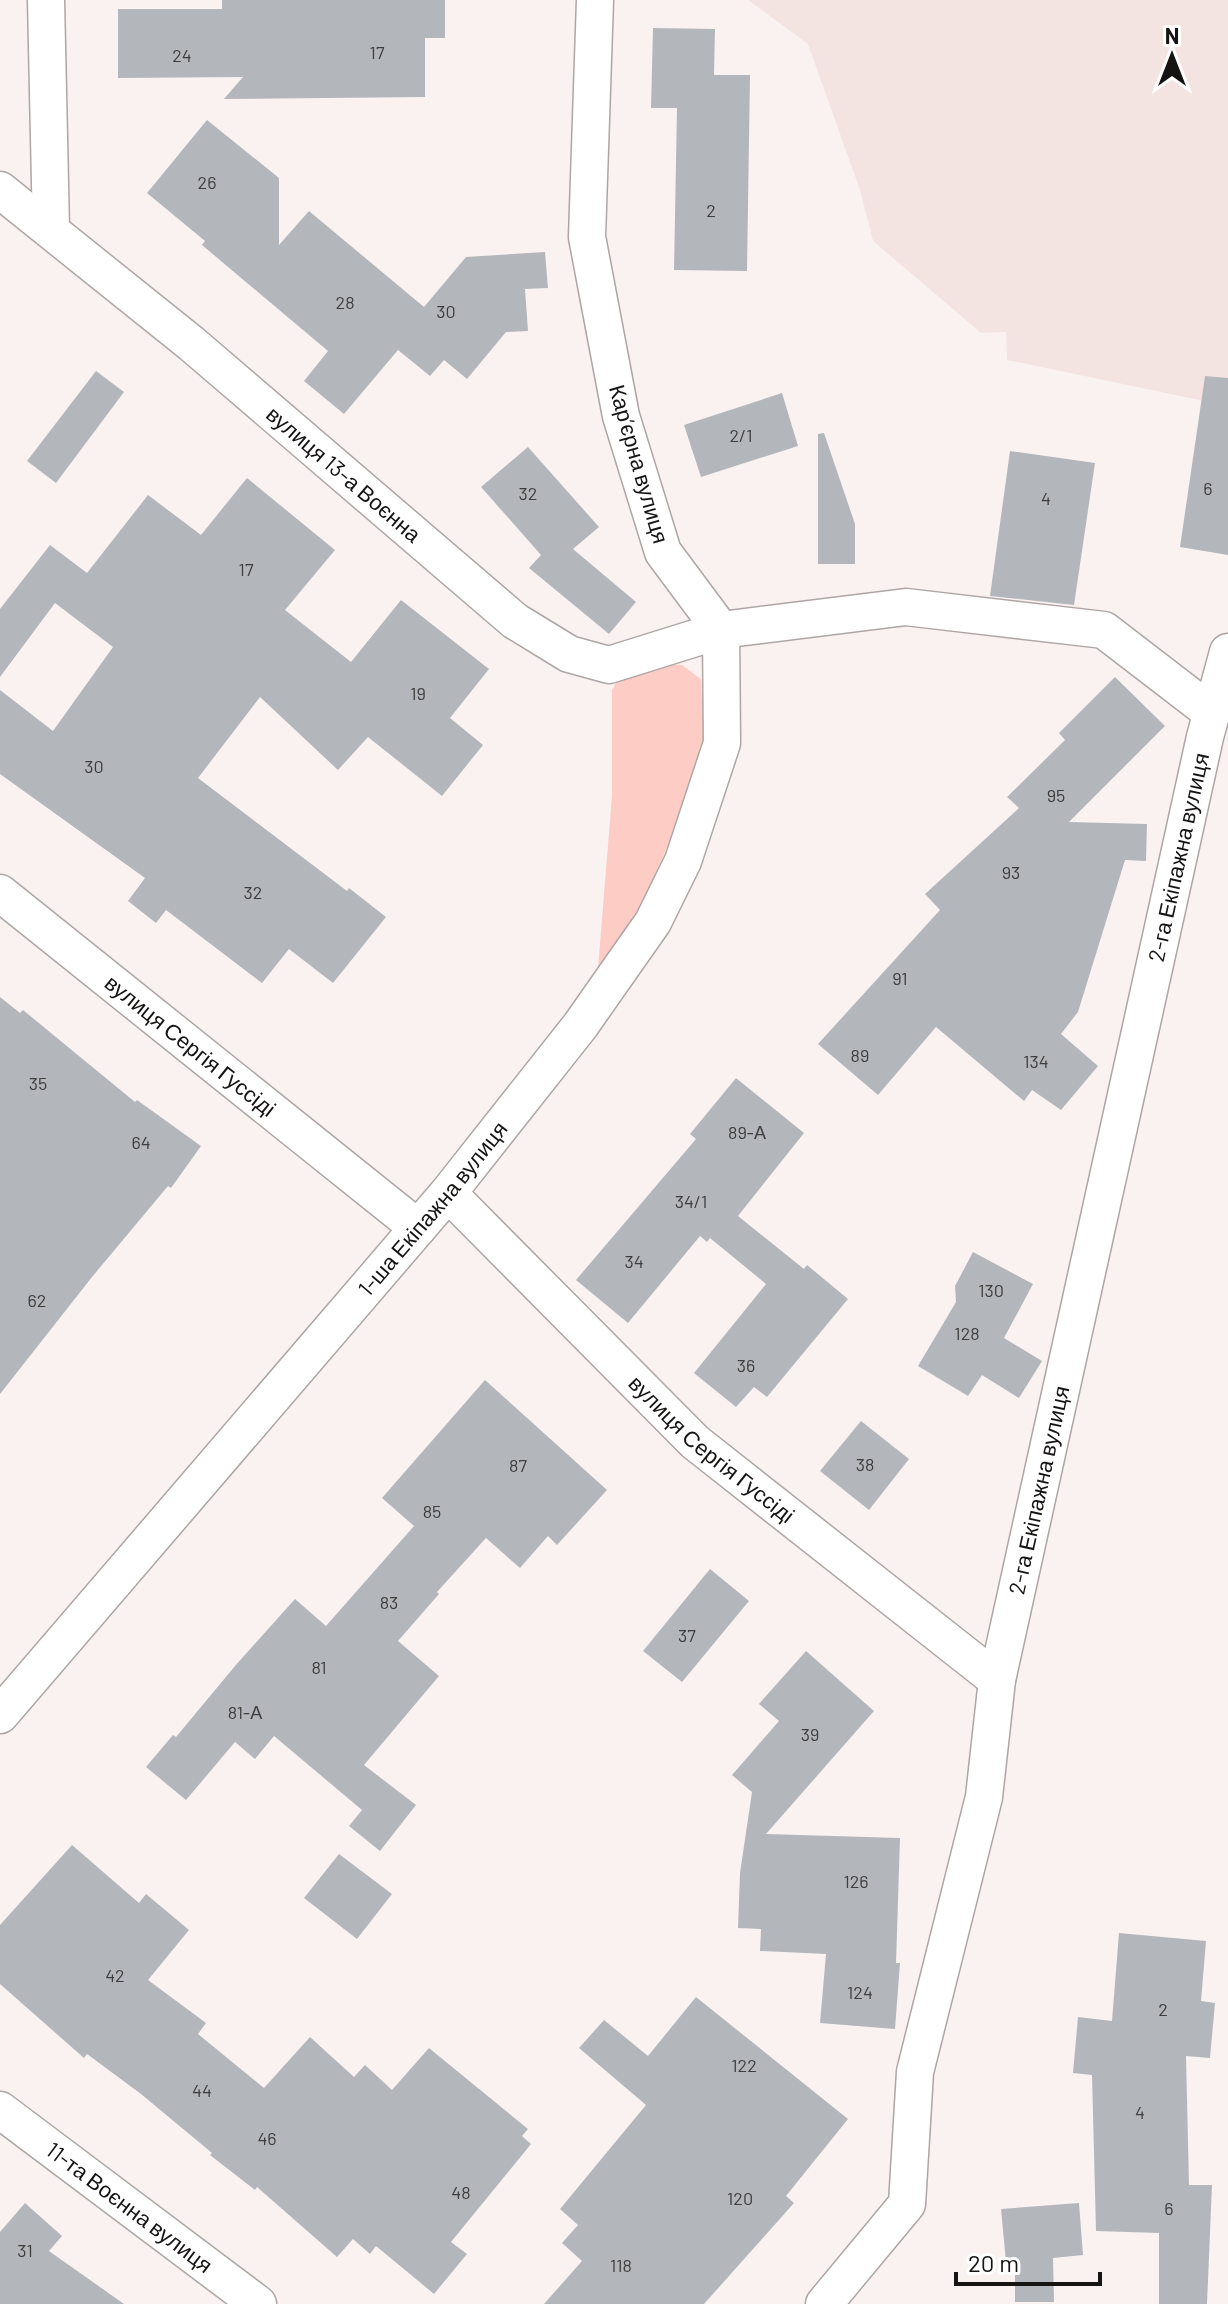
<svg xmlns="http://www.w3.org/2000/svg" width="1228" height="2304" viewBox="0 0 1228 2304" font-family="Barlow,sans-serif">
<rect width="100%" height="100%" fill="#faf2f1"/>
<path fill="#f4e4e1" d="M748 0H1228V406L1007 360 1006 332 981 333 873 241 860 190 808 44Z"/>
<path fill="#fdccc5" d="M650 663 682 665 701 679 704 745 688 800 639 911 598 968 612 796V690L623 671Z"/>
<g fill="#b3b7bc">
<path d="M222 0H445V38H425V97L224 99 243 77 118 78V9H222Z"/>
<path d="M653 28 715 29 714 75H750L747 271 674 270 677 108H651Z"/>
<path d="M207 120 279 178V245L309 211 424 307 466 257 545 252 548 288 525 289 528 331 506 332 467 379 444 360 430 376 398 350 344 414 304 381 328 351 202 245 205 241 147 193Z"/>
<path d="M96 371 124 392 56 483 27 461Z"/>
<path d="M1205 376 1228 378V555L1180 547Z"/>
<path d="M782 393 798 446 701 477 684 425Z"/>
<path d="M824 433 855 524V564H818V434Z"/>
<path d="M528 447 599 527 573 549 636 602 609 634 529 568 541 555 481 487Z"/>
<path d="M1010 451 1095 463 1074 605 990 596Z"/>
<path d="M247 478 335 550 285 610 351 662 401 600 489 669 450 718 483 745 442 796 368 737 338 770 260 697 198 778 347 891 349 888 386 917 333 983 289 949 262 983 166 910 156 923 128 901 145 878 0 774V690L53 731 113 647 55 603 0 677V609L50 545 87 573 148 495 201 535Z"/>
<path d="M1115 677 1165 726 1069 822 1147 824 1146 861 1125 860 1078 1012 1061 1034 1098 1066 1061 1110 1032 1090 1024 1101 936 1027 878 1095 818 1044 940 910 925 894 1019 808 1007 797 1065 740 1059 733Z"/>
<path d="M0 997 20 1013 23 1010 135 1102 137 1100 201 1146 171 1188 168 1186 92 1277 0 1394Z"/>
<path d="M736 1078 804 1133 738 1216 804 1269 807 1265 848 1299 767 1397 754 1387 736 1407 694 1373 766 1284 710 1238 707 1242 700 1236 628 1323 576 1280 696 1139 690 1134Z"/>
<path d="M973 1252 1033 1284 1004 1338 1042 1361 1019 1398 982 1375 968 1396 918 1366 956 1302 955 1286Z"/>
<path d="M485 1380 607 1490 557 1545 548 1536 520 1568 486 1538 437 1592 439 1594 398 1641 439 1676 364 1765 416 1805 380 1851 349 1826 362 1810 274 1736 255 1759 235 1742 186 1800 146 1767 173 1735 176 1737 235 1666 295 1599 326 1626 414 1526 382 1498Z"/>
<path d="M861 1421 909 1459 869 1510 820 1471Z"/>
<path d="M710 1569 749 1601 682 1682 643 1651Z"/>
<path d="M806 1651 874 1711 766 1834 900 1838 896 1963H900L895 2029 820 2023 826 1954 760 1951 761 1929 738 1928 740 1873 752 1792 732 1775 779 1721 759 1704Z"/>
<path d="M72 1845 139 1903 146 1894 189 1930 148 1980 206 2023 198 2034 264 2088 310 2037 354 2077 365 2065 392 2090 429 2048 528 2129 522 2136 531 2144 451 2242 467 2254 434 2294 376 2246 370 2254 353 2239 337 2257 257 2187 255 2190 210 2155 212 2153 141 2094 87 2054 84 2058 0 1984V1925Z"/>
<path d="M339 1854 392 1894 357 1939 304 1898Z"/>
<path d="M1119 1933 1206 1941 1201 2001 1215 2003 1210 2058 1186 2056 1189 2185H1212L1207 2304H1159V2233L1096 2231 1092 2075 1073 2073 1078 2017 1112 2021Z"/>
<path d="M696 1997 848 2119 786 2196 794 2203 704 2304H544L582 2261 562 2243 578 2225 560 2209 646 2105 579 2048 604 2020 648 2056Z"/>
<path d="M25 2203 62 2236 49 2251 124 2304H0V2232Z"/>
<path d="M1079 2203 1083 2255 1053 2258 1054 2302H1015V2262H1006L1001 2209Z"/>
</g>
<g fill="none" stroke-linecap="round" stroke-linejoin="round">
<defs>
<g id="minor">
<path d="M46 0 51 229"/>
<path d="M595 0 587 237 621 416 663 552 721 630"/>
<path id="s1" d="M0 190 192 344 515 621 569 654 609 665 721 630 906 607 1104 630 1212 713"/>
<path id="s2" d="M0 893 418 1228"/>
<path id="s3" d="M448 1193 695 1442 997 1680"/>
<path id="s4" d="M0 1715 448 1193 580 1026 653 922 683 861 722 743 721 630"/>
<path id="s5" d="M0 2110 258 2304"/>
<path id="s6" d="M824 2304 907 2204 915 2072 984 1797 997 1680 1205 737 1228 652"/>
</g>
</defs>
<use href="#minor" stroke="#ada6a5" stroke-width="39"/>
<use href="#minor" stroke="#fff" stroke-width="36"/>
</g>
<g text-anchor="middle" stroke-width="8" stroke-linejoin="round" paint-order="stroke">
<g font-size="18" fill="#3d3d3d">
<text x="377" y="59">17</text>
<text x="182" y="62">24</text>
<text x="207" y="189">26</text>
<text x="711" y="217">2</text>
<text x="345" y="309">28</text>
<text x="446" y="318">30</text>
<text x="741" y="442">2/1</text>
<text x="1208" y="495">6</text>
<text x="528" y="500">32</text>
<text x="1046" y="505">4</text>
<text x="246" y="576">17</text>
<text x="418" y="700">19</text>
<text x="94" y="773">30</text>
<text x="1056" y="802">95</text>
<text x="1011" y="879">93</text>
<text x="253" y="899">32</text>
<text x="900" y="985">91</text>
<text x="860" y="1062">89</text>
<text x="1036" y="1068">134</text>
<text x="38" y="1090">35</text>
<text x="747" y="1139">89-А</text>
<text x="141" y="1149">64</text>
<text x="691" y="1208">34/1</text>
<text x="634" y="1268">34</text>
<text x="991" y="1297">130</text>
<text x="37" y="1307">62</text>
<text x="967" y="1340">128</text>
<text x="746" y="1372">36</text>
<text x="865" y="1471">38</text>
<text x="518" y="1472">87</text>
<text x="432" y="1518">85</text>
<text x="389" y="1609">83</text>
<text x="687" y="1642">37</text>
<text x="319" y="1674">81</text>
<text x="245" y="1719">81-А</text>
<text x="810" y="1741">39</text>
<text x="856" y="1888">126</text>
<text x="115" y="1982">42</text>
<text x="860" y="1999">124</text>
<text x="1163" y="2016">2</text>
<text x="744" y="2072">122</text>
<text x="202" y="2097">44</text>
<text x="1140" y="2119">4</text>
<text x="267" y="2145">46</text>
<text x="461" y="2199">48</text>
<text x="740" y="2205">120</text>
<text x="1169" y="2215">6</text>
<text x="25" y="2257">31</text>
<text x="621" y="2272">118</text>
</g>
<g font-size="22" fill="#161413" stroke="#fff">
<text transform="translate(639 464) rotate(74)" y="8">Карʼєрна вулиця</text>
<text dy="8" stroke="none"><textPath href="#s1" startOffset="446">вулиця 13-а Воєнна</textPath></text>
<text dy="8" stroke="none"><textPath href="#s6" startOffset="1506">2-га Екіпажна вулиця</textPath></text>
<text dy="8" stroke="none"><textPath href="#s2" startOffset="244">вулиця Сергія Гуссіді</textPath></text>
<text dy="8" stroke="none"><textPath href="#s4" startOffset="666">1-ша Екіпажна вулиця</textPath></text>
<text dy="8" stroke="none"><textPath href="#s3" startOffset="368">вулиця Сергія Гуссіді</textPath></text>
<text dy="8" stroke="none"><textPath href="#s6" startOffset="858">2-га Екіпажна вулиця</textPath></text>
<text dy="8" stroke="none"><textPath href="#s5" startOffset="162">11-та Воєнна вулиця</textPath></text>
</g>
</g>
<g transform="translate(1172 56)" stroke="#ffffff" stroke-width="6" paint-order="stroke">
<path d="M0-6L14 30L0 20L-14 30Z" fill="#161413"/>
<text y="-12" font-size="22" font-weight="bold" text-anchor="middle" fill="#161413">N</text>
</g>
<path d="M956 2272v12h144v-12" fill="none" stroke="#161413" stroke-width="4"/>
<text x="968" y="2272" font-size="24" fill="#161413" stroke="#ffffff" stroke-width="6" paint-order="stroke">20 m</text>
</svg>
